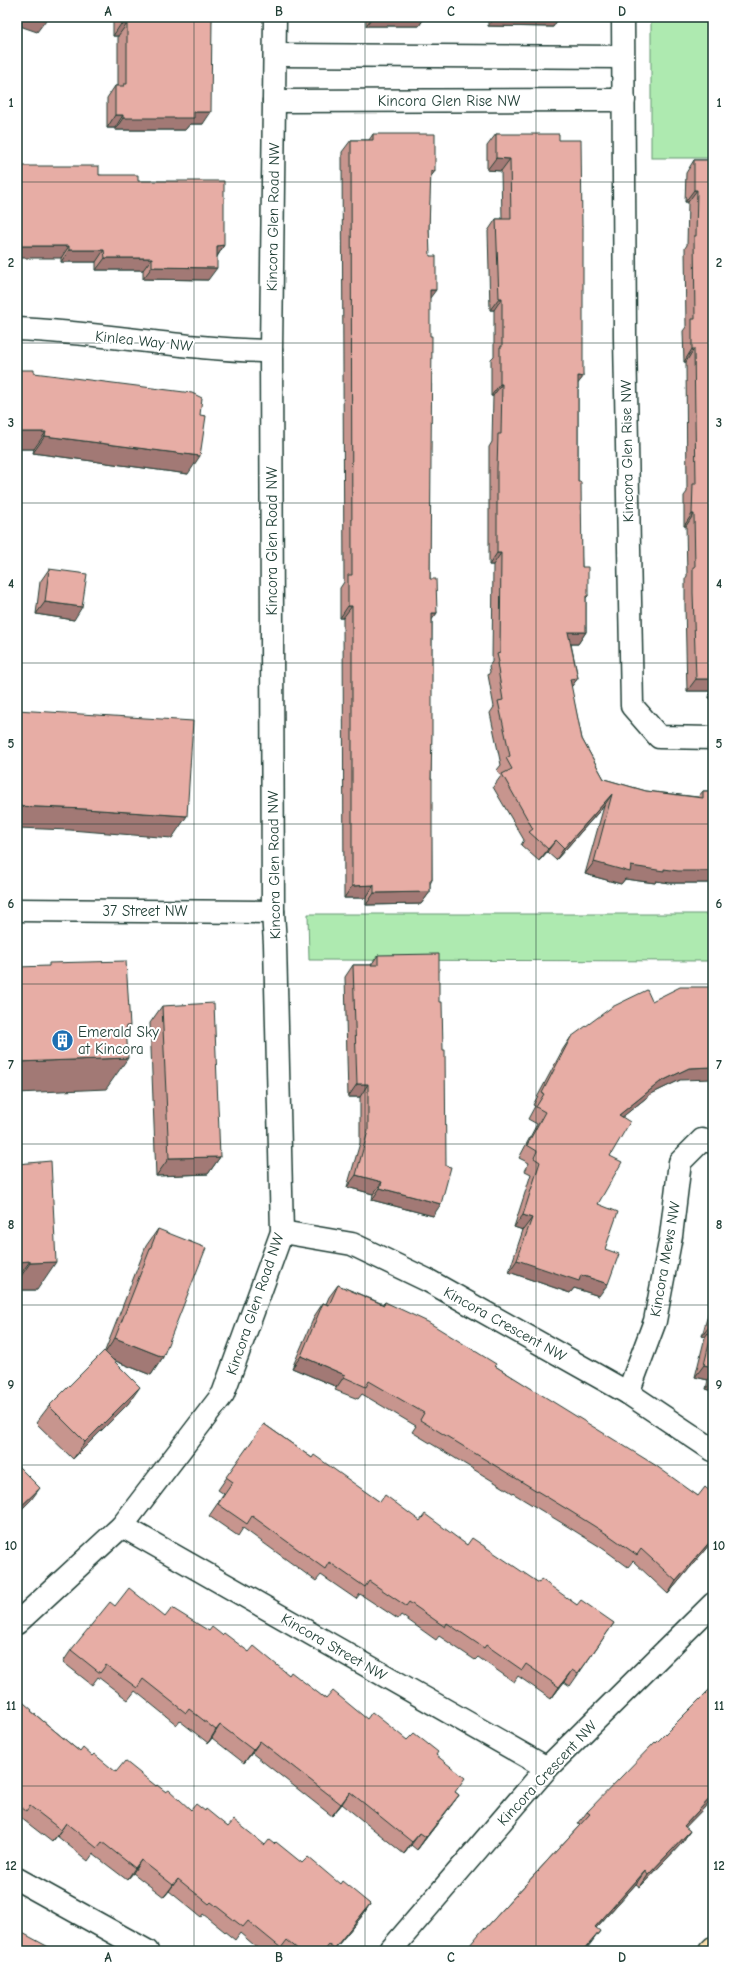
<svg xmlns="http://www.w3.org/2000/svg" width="730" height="1968" viewBox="0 0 730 1968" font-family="'Comic Neue',sans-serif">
<rect width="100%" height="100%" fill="#fff"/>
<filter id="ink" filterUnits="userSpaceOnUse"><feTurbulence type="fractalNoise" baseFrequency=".025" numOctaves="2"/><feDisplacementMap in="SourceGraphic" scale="8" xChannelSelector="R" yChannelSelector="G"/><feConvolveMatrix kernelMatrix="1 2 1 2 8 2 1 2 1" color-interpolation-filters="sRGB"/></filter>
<g filter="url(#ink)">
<g fill="#aeeab0" stroke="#669472">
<rect x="651" y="17" width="62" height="141"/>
<path d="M308 914H713V961L309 960Z"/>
</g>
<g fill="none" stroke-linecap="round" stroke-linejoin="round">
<defs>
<g id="minor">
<path d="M623 17 625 338 632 706 659 737 713 738"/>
<path d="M275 55 623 57"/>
<path d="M274 101 624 100"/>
<path d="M17 329C102 332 186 350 271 351"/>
<path d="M17 910 273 912"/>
<path d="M282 1232 352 1244 429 1281 628 1393 713 1450"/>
<path d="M628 1393 655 1321 671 1236 680 1162 702 1140 713 1142"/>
<path d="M122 1526 547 1768"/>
<path d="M17 1623 122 1526 223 1394 282 1232 275 944 273 912 271 351 275 17"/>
<path d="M17 1879 147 1951"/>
<path d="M390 1951 547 1768 713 1604"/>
</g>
<path id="major" d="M710 1951 713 1948"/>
</defs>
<use href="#minor" stroke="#1f3d34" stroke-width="25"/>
<use href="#major" stroke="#1f3d34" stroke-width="25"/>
<use href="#minor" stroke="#fff" stroke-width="22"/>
<use href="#major" stroke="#faddab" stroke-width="22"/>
</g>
<g fill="#c7958e" stroke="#1f3d34">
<path d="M113 17H212L203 124H190L185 130H115V128H107V98L115 86H118V36H113Z"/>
<path d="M343 17H425L419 26H366V18H343Z"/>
<path d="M488 17H574L573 19H558L553 27 488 26Z"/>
<path d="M373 134 435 171 430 177 429 228 430 579 437 613 432 619 431 779 432 880 430 884V892L421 904 366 905V898H344L343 618H340V588L344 582 342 152 351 140H369Z"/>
<path d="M496 134 559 140 583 377 578 383V482L582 567 588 596 586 598V632L578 644H571L578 678 571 687 582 739 604 779 646 791 698 797 703 791H713V883H670L656 881 655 883 625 879 621 884 585 874 604 806 556 860 547 852 539 861 521 845 524 840 493 787 501 776 497 770 501 765 490 713 494 707 488 675 490 672 489 666 492 662 493 565H489V447L492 442 493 396H491V359L494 356V310H490L488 231 496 219H502L501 171 487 170V146Z"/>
<path d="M694 160H713V698H709L710 691H687L685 605V579L687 576 686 526H684V496L687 492 686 362H684L683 331 686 327 685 248 687 245 688 202H685L686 173Z"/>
<path d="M99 175 138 181 224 245 217 257 208 280 143 279V270H96V262H61V258Z"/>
<path d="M34 373 188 474 33 453 34 449H17Z"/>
<path d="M49 569 74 620 36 614 40 582Z"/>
<path d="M378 955 433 1216 372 1200 373 1194 347 1187 360 1143V1097H348L345 977 353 965H371Z"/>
<path d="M162 1006 220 1157 208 1174 156 1176 150 1023Z"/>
<path d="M571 1037 680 1080 651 1094 622 1117 610 1156 598 1204 605 1249 599 1296 574 1288 570 1293 509 1272 523 1230 514 1227 531 1174 525 1171 529 1163 519 1158 537 1124 528 1119 535 1106 533 1105 563 1049Z"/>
<path d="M17 1164 37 1290H17Z"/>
<path d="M158 1229 163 1357 151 1375 113 1360 128 1404 73 1459 36 1423 49 1406 105 1351 146 1246Z"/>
<path d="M338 1285 383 1304 385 1302 495 1366 698 1496 713 1494V1540L668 1594 633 1561 628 1567 602 1548 562 1523 412 1432 416 1426 362 1394 358 1399 335 1390 337 1387 292 1368 315 1315 323 1303 326 1304 329 1297Z"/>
<path d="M713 1296V1391L706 1389 708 1380 695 1377 705 1337 702 1336Z"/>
<path d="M264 1424 312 1458 380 1502 420 1521 467 1545 539 1583 577 1605 614 1623 570 1686 564 1682 551 1699 518 1676 514 1682 478 1657 475 1660 439 1636 436 1640 401 1615 398 1619 360 1594 356 1599 321 1575 316 1581 243 1528 238 1536 209 1516 224 1494 218 1490Z"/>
<path d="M115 1606 165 1617 209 1631 222 1635 249 1652 289 1675 326 1699 436 1755 455 1792 459 1795 450 1807 417 1850 411 1845 404 1854 342 1804 332 1816 252 1753 244 1763 212 1738 208 1743 180 1721 177 1725 135 1691 128 1700 98 1677 92 1685 63 1662 71 1650Z"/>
<path d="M17 1697 31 1711 80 1752 92 1756 116 1772 156 1786 166 1792 191 1810 205 1811 228 1827 265 1845 274 1844 302 1863 340 1884 370 1904 362 1916 333 1951H261L240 1933 235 1940 203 1914 201 1917 169 1891 164 1897 133 1873 127 1880 93 1854 88 1861 57 1836 52 1842 21 1818 17 1823Z"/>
<path d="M713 1799 685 1827 690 1831 681 1844 640 1887 636 1884 596 1928 591 1943 485 1929 580 1825 578 1824 587 1812Z"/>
</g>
<g fill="#a27974" stroke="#1f3d34">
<path d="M17 17H38L46 20 37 32 17 25Z"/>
<path d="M344 17H367L366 18H343Z"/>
<path d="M372 17H425L419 26H366Z"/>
<path d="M494 17H574L573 19H558L553 27 488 26Z"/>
<path d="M121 24H127L118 36H113Z"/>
<path d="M194 112H211L203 124H190L185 130H115L123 118Z"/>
<path d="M115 115H123L115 128H107Z"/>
<path d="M496 158 510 159 501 171 487 170Z"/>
<path d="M431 171H435L426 183Z"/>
<path d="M694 190H697L688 202H685Z"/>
<path d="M224 245 216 258 217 246Z"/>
<path d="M17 246H69L61 258H17Z"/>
<path d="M69 250H104L96 262H61Z"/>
<path d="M105 258H152L143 270H96Z"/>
<path d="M152 267 217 268 208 280 143 279Z"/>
<path d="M430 290H436L427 302Z"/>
<path d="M499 298H502L494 310H490Z"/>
<path d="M692 349H694L686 362H684Z"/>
<path d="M578 376 583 377 574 389Z"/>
<path d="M500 384H502L493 396H491Z"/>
<path d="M17 432H46L34 449H17Z"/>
<path d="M45 436 200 456 188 474 33 453Z"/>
<path d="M692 514H694L686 526H684Z"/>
<path d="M497 553H501L493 565H489Z"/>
<path d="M45 602 82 607 74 620 36 614Z"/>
<path d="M348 606H352L343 618H340Z"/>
<path d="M432 613H437L428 625Z"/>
<path d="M568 632H586L578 644H560Z"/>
<path d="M578 678 569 690 570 679Z"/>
<path d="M696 679H713V686L710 691H687Z"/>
<path d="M713 692V698H709Z"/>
<path d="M612 794 604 806 556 860 564 848Z"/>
<path d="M17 806 85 809 187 816 172 838 70 830 17 828Z"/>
<path d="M556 840 547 852 539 861 548 849Z"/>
<path d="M594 862 631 866 664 869 713 871V883H670L656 881 655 883 625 879 621 884 585 874Z"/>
<path d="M374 885 366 898H344L352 886Z"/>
<path d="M430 892 421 904 366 905 374 893Z"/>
<path d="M126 1026H130L108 1058Z"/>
<path d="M128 1058 106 1089 17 1093V1062Z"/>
<path d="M713 1067V1079L680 1080 651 1094 610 1127 619 1115 660 1082 689 1068Z"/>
<path d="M357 1084H368L360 1097H348Z"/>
<path d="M220 1157 208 1174 156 1176 169 1158Z"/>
<path d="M356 1175 382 1182 373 1194 347 1187Z"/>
<path d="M380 1188 441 1204 433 1216 372 1200Z"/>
<path d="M523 1215 532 1218 523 1230 514 1227Z"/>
<path d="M517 1260 581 1275 608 1284 599 1296 574 1288 570 1293 509 1272Z"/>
<path d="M30 1261 17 1279V1263L18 1262Z"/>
<path d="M56 1262 37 1290H17V1282L30 1263Z"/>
<path d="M711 1324 713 1325V1326L705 1337 702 1336Z"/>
<path d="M115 1338 163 1357 151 1375 103 1356Z"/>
<path d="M301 1356 345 1375 337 1387 292 1368Z"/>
<path d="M704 1365 713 1367V1373L708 1380 695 1377Z"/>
<path d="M713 1379V1391L706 1389Z"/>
<path d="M140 1387 128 1404 73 1459 85 1442Z"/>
<path d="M40 1488 31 1500 17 1514V1510Z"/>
<path d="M713 1538V1540L710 1544 668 1594 676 1581Z"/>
<path d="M572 1670 564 1682 551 1699 559 1687Z"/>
<path d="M220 1725 212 1738 208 1743 216 1730Z"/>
<path d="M260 1741 252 1753 244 1763 253 1750Z"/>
<path d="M350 1792 342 1804 332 1816Z"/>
<path d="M459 1795 450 1807 417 1850 426 1837Z"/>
<path d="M713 1795V1799L675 1838 684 1826Z"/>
<path d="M66 1823 57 1836 52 1842 61 1830Z"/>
<path d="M690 1831 681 1844 640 1887 648 1875Z"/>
<path d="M420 1833 411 1845 404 1854 412 1842Z"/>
<path d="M141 1860 133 1873 127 1880 135 1868Z"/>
<path d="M645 1871 636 1884 586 1939 595 1927Z"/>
<path d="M178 1879 169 1891 164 1897 173 1885Z"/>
<path d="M370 1904 362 1916 333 1951H332Z"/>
<path d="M600 1931 585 1951H583Z"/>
</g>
<g fill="#e7ada5" stroke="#1f3d34">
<path d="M38 17H46V20Z"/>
<path d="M121 17H212L211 112H194V118H123V115H115V86H124V84H127V24H121Z"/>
<path d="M373 134H435V171H431L429 228 430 256H436V290H430V336H432L430 579H436L437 613H432V733L431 779H432V880H430V892L374 893V885L352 886V606H348V575H352L351 140H373Z"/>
<path d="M496 134H559V140H581L582 226H583V377L578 376V482H581L582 567H588V596H586V632H568L578 678 570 679 582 739 604 779 646 791 703 798V791H713V871H678L664 869V871L631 866 630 872 594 862 612 794 564 848 556 840 548 849 529 832 533 829 502 774 512 769 506 758 510 756 498 701 503 700 497 663 499 662 497 654 500 653 501 553H497V468L498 434H501L502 384H500V347H502V298H499L496 219H511L510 159 496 158Z"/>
<path d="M694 160H713V679H696L693 593V567H695L694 514H692L693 484H696L694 349H692V319H695L694 236H696L697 190H694Z"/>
<path d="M17 166H99V175H138V181H224V245L217 246V268L152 267V258H105L104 250H69V246H17Z"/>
<path d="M17 370H34V373L192 393 202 398 200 415 206 416 200 456 45 436 46 432H17Z"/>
<path d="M49 569 87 574 82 607 45 602Z"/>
<path d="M17 710 193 721 187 816 85 809 17 806Z"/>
<path d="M439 954V1002H442L443 1050H445L446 1166 451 1167 441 1204 380 1188 382 1182 356 1175 368 1131V1084H357L353 965H378V955Z"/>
<path d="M126 961 130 1026H126L128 1058 17 1062V967L49 966V963Z"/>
<path d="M680 987H713V1067L689 1068 660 1082 619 1115 630 1122 610 1156 622 1162 598 1204 618 1212 605 1249 619 1254 608 1284 581 1275 579 1281 517 1260 532 1218 523 1215 540 1162 534 1158 537 1151 527 1145 545 1112 536 1107 544 1094 542 1093 571 1037 612 1007 647 990 652 1001Z"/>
<path d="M214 1003 220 1157 169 1158 162 1006Z"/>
<path d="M51 1161 56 1262 30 1263V1261L18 1262V1257H17V1164Z"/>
<path d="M158 1229 206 1248 163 1357 115 1338Z"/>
<path d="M338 1285 384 1305 385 1302 428 1322 496 1364 495 1366 655 1465 698 1496 705 1487 713 1494V1538L676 1581 641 1549 637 1555 610 1536 570 1511 420 1420 424 1413 369 1381 366 1387 344 1377 345 1375 301 1356 323 1303 329 1305Z"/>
<path d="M713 1317V1325L711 1324Z"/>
<path d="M713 1327V1367L704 1365Z"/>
<path d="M104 1351 140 1387 85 1442 49 1406Z"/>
<path d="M264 1424 312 1458 314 1455 380 1502 385 1495 420 1521 425 1514 467 1545 472 1538 539 1583 541 1579 577 1605 581 1600 614 1623 578 1674 572 1670 559 1687 526 1664 522 1670 486 1645 484 1648 447 1623 445 1627 409 1602 406 1606 369 1581 365 1587 329 1562 325 1569 252 1516 247 1524 218 1504 233 1482 226 1477Z"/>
<path d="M17 1465 40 1488 17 1510Z"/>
<path d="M129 1588 165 1617 172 1608 209 1631 212 1627 222 1635 224 1633 249 1652 254 1646 289 1675 291 1672 326 1699 333 1691 367 1719 372 1712 407 1740 414 1733 438 1752 436 1755 465 1778 455 1792 459 1795 426 1837 420 1833 412 1842 350 1792 341 1804 260 1741 253 1750 220 1725 216 1730 189 1709 186 1713 143 1679 137 1688 106 1665 100 1673 71 1650 110 1602 115 1606Z"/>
<path d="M713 1686V1795L684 1826 690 1831 648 1875 645 1871 595 1927 600 1931 583 1951H465L484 1928 485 1929 590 1814 587 1812 655 1742 656 1743Z"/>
<path d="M17 1697 32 1710 31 1711 80 1752 83 1748 92 1756 94 1754 116 1772 125 1761 156 1786 157 1785 166 1792 169 1790 191 1810 196 1804 205 1811 206 1809 228 1827 234 1820 265 1845 269 1840 274 1844 276 1842 302 1863 308 1857 340 1884 342 1881 370 1904 334 1949 329 1945 324 1951H300L287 1940 281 1948 248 1921 243 1927 211 1902 209 1904 178 1879 173 1885 141 1860 135 1868 102 1842 97 1848 66 1823 61 1830 30 1806 26 1811 17 1804Z"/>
<path d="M17 1930 56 1951H17Z"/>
</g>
</g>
<path fill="none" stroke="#1f3d34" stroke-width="1" stroke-opacity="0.55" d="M194 17V1951M365 17V1951M536 17V1951M17 182H713M17 343H713M17 503H713M17 663H713M17 824H713M17 984H713M17 1144H713M17 1305H713M17 1465H713M17 1625H713M17 1786H713"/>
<defs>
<symbol id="building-disc" viewBox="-11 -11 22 22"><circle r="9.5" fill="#1f6fb2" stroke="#fff"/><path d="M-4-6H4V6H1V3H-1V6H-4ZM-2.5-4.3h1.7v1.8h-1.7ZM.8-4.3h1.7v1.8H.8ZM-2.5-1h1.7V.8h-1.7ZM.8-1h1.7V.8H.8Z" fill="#fff"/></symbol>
</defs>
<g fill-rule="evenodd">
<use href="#building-disc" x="50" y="1028" width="25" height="25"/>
</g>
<g text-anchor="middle" stroke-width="4" stroke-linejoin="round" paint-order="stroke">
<g font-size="15" fill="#1f3d34" stroke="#fff">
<text x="449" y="106">Kincora Glen Rise NW</text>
<text transform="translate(273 217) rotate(-89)" y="5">Kincora Glen Road NW</text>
<text transform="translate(144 341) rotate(6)" y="5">Kinlea Way NW</text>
<text transform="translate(627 451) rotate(-91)" y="5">Kincora Glen Rise NW</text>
<text transform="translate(272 541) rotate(-90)" y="5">Kincora Glen Road NW</text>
<text transform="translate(274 865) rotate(-91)" y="5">Kincora Glen Road NW</text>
<text x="145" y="916">37 Street NW</text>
<text transform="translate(665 1259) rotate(-80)" y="5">Kincora Mews NW</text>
<text transform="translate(255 1304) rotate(-71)" y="5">Kincora Glen Road NW</text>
<text transform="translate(505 1324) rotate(29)" y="5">Kincora Crescent NW</text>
<text transform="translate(334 1647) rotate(30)" y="5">Kincora Street NW</text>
<text transform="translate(547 1773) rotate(-47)" y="5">Kincora Crescent NW</text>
</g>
<g font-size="15" fill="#1f3d34" stroke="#fff" text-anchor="start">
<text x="78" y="1037">Emerald Sky<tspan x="78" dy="17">at Kincora</tspan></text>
</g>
</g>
<rect width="730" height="1968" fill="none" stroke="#fff" stroke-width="44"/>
<rect x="22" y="22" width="686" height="1924" fill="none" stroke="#1f3d34" stroke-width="1.5"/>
<g font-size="13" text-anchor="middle" font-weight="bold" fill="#1f3d34">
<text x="108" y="16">A</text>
<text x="279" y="16">B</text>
<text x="451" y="16">C</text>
<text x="622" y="16">D</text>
<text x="11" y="107">1</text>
<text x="719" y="107">1</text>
<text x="11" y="267">2</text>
<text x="719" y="267">2</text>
<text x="11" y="427">3</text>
<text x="719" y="427">3</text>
<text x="11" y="588">4</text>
<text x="719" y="588">4</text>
<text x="11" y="748">5</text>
<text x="719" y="748">5</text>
<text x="11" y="908">6</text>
<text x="719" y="908">6</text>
<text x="11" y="1069">7</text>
<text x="719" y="1069">7</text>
<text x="11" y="1229">8</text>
<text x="719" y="1229">8</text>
<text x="11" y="1389">9</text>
<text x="719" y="1389">9</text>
<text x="11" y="1550">10</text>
<text x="719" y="1550">10</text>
<text x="11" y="1710">11</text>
<text x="719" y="1710">11</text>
<text x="11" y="1870">12</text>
<text x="719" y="1870">12</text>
<text x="108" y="1962">A</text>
<text x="279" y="1962">B</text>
<text x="451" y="1962">C</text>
<text x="622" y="1962">D</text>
</g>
</svg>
